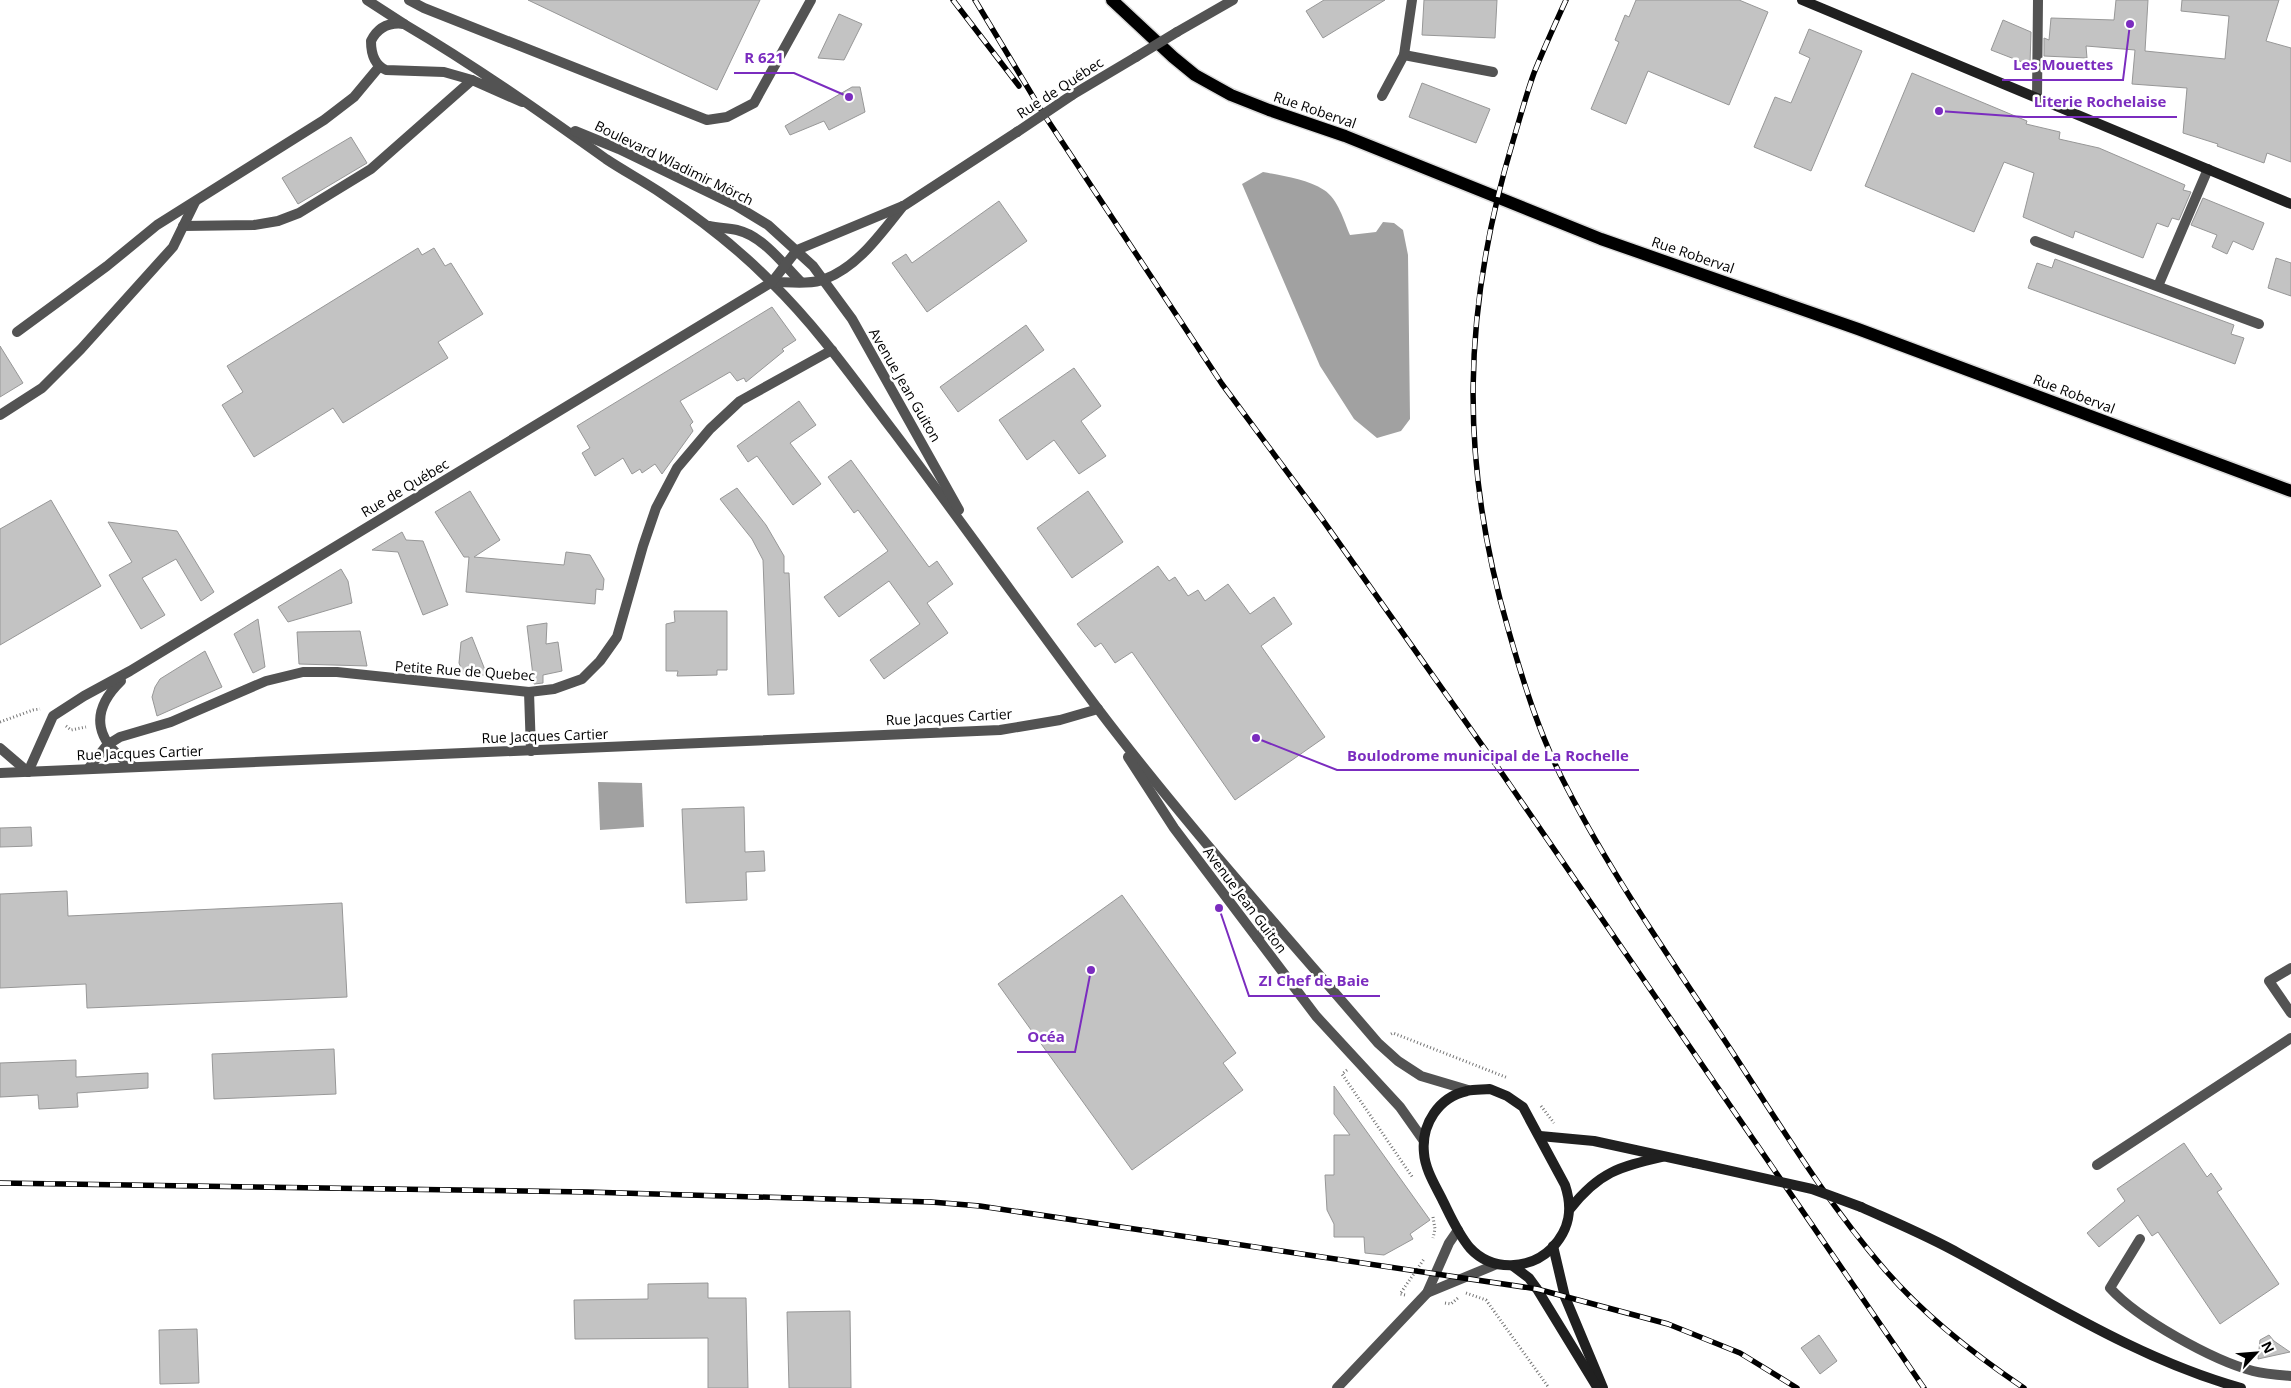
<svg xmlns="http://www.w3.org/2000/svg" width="2291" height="1388" viewBox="0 0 2291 1388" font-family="'Open Sans',sans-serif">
<rect width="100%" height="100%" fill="#fff"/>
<g fill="#a1a1a1">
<path d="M1263 172C1283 176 1307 179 1324 190 1338 199 1344 221 1350 235L1376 232 1383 222 1394 223 1403 230 1408 255 1410 419 1401 431 1377 438 1354 419 1320 366 1242 184Z"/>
<path d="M598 782 642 783 644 827 600 830Z"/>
</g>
<g fill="#c3c3c3" stroke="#979797">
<path d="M528 0H760L717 90Z"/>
<path d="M1324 0H1385L1323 38 1306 11Z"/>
<path d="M1424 0H1497L1495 38 1422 35Z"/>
<path d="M1636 0H1739L1768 12 1729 105 1648 71 1626 124 1591 109 1619 42 1615 40 1625 15 1629 17Z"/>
<path d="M2116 0H2148L2145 51 2225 59 2229 16 2181 11 2182 0H2279L2266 41 2291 48V162L2267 153 2264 163 2217 146 2218 144 2183 133 2187 88 2132 84 2135 50 2086 46 2087 58 2044 56V38L2049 40 2051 18 2114 20Z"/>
<path d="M839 14 862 24 844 60 818 58Z"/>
<path d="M2003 20 2031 32 2030 65 1991 50Z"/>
<path d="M1809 29 1862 51 1811 171 1754 147 1775 97 1791 103 1810 58 1799 53Z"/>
<path d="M1912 73 2027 121 2026 124 2060 132 2059 139 2099 148 2185 185 2183 190 2191 192 2179 220 2172 218 2168 227 2157 223 2143 258 2075 231 2073 238 2023 217 2034 173 2004 162 1974 232 1865 186Z"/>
<path d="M1422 83 1490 109 1476 143 1409 117Z"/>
<path d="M852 87H860L865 112 829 130 824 121 790 135 785 126Z"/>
<path d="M351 137 367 163 298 204 282 178Z"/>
<path d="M2203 198 2264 223 2253 250 2233 241 2227 254 2212 247 2217 235 2191 225Z"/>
<path d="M999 201 1027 241 927 312 892 263 906 254 912 263Z"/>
<path d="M418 248 422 255 434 248 445 266 451 263 483 314 438 342 448 358 343 423 333 408 254 457 222 405 243 392 227 366Z"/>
<path d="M2276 258 2291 263V296L2268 288Z"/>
<path d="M2055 259 2234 325 2231 334 2244 338 2235 364 2028 288 2037 263 2052 268Z"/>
<path d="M772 307 796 340 782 349 784 351 746 382 744 378 737 381 730 372 680 401 693 422 690 425 693 431 662 474 655 464 642 473 640 469 632 474 623 458 595 476 582 453 590 448 577 426Z"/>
<path d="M1026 325 1044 350 958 412 940 387Z"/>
<path d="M0 346 23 383 0 397Z"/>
<path d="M1074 368 1101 406 1081 421 1106 456 1079 474 1054 440 1027 460 999 420Z"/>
<path d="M799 401 816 425 790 443 821 484 793 505 757 456 748 462 737 446Z"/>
<path d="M851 460 929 567 937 561 953 584 927 603 948 633 884 679 870 660 920 624 889 581 839 617 824 597 888 551 858 510 854 513 828 477Z"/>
<path d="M737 488 766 525 784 556V573H789L794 694 768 695 763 560 752 539 720 499Z"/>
<path d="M470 491 500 540 474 557 564 565 566 552 590 555 604 579 603 590 596 589 595 604 466 592 469 557H464L435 512Z"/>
<path d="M1088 491 1123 542 1072 578 1037 528Z"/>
<path d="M51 500 101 586 0 645V529Z"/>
<path d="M108 522 177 531 214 592 201 601 176 559 142 578 165 615 141 629 109 575 132 562Z"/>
<path d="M402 532 406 540 423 541 448 605 423 615 398 552 372 550Z"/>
<path d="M1158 566 1169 581 1175 577 1188 596 1198 590 1205 601 1228 584 1250 614 1274 597 1292 624 1261 646 1325 737 1235 800 1132 652 1115 663 1101 643 1095 647 1077 624Z"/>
<path d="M341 569 348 581 352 603 288 622 278 607Z"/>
<path d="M674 611H727V670H717V675L677 676 678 671H666V624L675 622Z"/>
<path d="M258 619 265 667 253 673 234 634Z"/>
<path d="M547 623 546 644 558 642 562 671 543 675V683L534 684 527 626Z"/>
<path d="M360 631 367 666 299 664 297 632Z"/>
<path d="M472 637 487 675H464L459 663 461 642Z"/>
<path d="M205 651 222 687 157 716 152 697 155 687 160 679Z"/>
<path d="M744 807 745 852 764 851 765 871 746 872 747 900 686 903 682 809Z"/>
<path d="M31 827 32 846 0 847V828Z"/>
<path d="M67 891 68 916 342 903 347 997 87 1008 86 984 0 988V894Z"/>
<path d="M1122 895 1236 1053 1223 1063 1243 1090 1132 1170 998 984Z"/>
<path d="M334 1049 336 1094 214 1099 212 1054Z"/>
<path d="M76 1060V1077L148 1073V1088L77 1093 78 1107 39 1109 38 1095 0 1097V1063Z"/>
<path d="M1334 1086 1430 1220 1410 1234 1413 1239 1384 1255 1365 1253 1364 1237H1334V1224L1327 1210 1325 1175H1334V1135H1350L1334 1114Z"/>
<path d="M2184 1143 2207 1177 2211 1173 2222 1189 2217 1192 2279 1284 2220 1324 2158 1232 2152 1236 2138 1215 2099 1247 2087 1233 2125 1201 2117 1189Z"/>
<path d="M708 1283V1298H746L748 1388H708V1338L575 1339 574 1300 648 1299V1284Z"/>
<path d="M850 1311 851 1388H789L787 1312Z"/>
<path d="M197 1329 199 1383 160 1384 159 1330Z"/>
<path d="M1819 1335 1837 1361 1820 1374 1801 1348Z"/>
<path d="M2269 1335 2274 1341 2290 1352 2258 1359 2260 1340Z"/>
</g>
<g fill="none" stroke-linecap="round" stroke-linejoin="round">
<defs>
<path id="primary" d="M1112 0 1173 57 1195 75 1231 95 1269 110 1345 136 1601 239 1858 329 2291 491"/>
</defs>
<use href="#primary" stroke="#dbdbdb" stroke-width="15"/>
<g stroke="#757575" stroke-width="3" stroke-dasharray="1 2.5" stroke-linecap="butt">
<path d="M0 722 33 710 40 709"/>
<path d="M66 726 71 730 86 727"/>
<path d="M1391 1034 1393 1033 1508 1078"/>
<path d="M1347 1070 1342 1074 1413 1178"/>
<path d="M1541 1106 1554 1123"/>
<path d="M1433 1217 1435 1229 1433 1238"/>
<path d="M1466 1293 1486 1300 1549 1388"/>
<path d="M1405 1295 1400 1294 1424 1259"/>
<path d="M1445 1303 1451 1304 1459 1297"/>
</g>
<g stroke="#535353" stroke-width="10">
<path d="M367 0 404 24"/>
<path d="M409 0 424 8 707 120 727 117 754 103 811 0"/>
<path d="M1404 55 1493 72"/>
<path d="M1382 96 1404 55 1412 0"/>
<path d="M2037 97 2038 0"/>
<path d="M183 226 254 225 278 221 299 213 371 169 472 80"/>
<path d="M2035 241 2259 324"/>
<path d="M2158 286 2208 169"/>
<path d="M17 332 107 266 157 225 324 120 354 97 379 67"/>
<path d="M0 415 42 388 81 349 173 247 195 202"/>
<path d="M2291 968 2269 981 2291 1013"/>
<path d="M2097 1165 2291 1038"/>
<path d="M2140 1239 2110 1288C2138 1319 2212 1360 2253 1371 2265 1374 2278 1375 2291 1376"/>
<path d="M1427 1293 1497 1264"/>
<path d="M1337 1388 1427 1293 1449 1243 1458 1230"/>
</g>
<g stroke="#535353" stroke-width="10">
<path d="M529 692 531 751"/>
<path d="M0 748 28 772"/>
<path d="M88 769 107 745 120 737 171 722 266 681 303 672H337L529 692 554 689 582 679 600 661 617 637 643 546 656 508 677 468 710 429 740 401 832 350"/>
</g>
<g stroke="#535353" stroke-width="10">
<path d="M1177 32 1233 0"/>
<path d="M1072 95 1136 57"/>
<path d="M522 102 472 80 444 72 386 70C374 65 371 53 371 41 378 27 389 22 404 24 474 65 540 112 606 159 624 171 643 181 661 193 700 219 739 249 772 283 818 328 855 381 894 432 963 524 1029 617 1098 709 1186 825 1284 933 1378 1043L1398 1061 1421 1076 1468 1090"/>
<path d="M575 131 619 149 735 205 768 225 813 266 852 319 959 510"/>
<path d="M709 226C718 228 728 228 737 230 763 236 783 264 801 282"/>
<path d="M772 282C788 282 810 285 825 279 859 266 881 233 903 206"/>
<path d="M121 681C87 714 97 743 134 767"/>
<path d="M1128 757 1174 828 1316 1016 1400 1107 1424 1141"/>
<path d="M28 772 53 716 84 696 130 671 772 282 797 250 905 205 1017 132"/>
<path d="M0 773 1000 730 1060 720 1098 709"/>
<path d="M1257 938 1274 923"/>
</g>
<g stroke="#202020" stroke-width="10">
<path d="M1802 0 2291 204"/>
<path d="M1490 1089 1507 1096 1523 1107 1565 1185C1573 1209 1570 1229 1552 1248 1530 1270 1492 1272 1470 1248 1458 1234 1450 1215 1442 1199 1435 1185 1425 1169 1424 1153 1421 1124 1439 1097 1467 1091 1475 1089 1483 1090 1490 1089Z"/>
<path d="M1540 1136 1594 1141 1695 1163"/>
<path d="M1861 1207C1894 1222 1928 1236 1960 1254 2051 1303 2141 1360 2241 1388"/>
<path d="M1570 1209C1599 1172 1619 1167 1662 1157"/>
<path d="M1553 1246 1565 1297 1603 1388"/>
<path d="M1513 1266 1529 1278 1537 1289 1597 1387"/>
</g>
<use href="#primary" stroke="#000" stroke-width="12"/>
<defs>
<g id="rail">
<path d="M953 0 1019 86"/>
<path d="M975 0 1043 113 1222 384 1322 519 1499 769 1924 1388"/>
<path d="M1566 0C1555 24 1544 48 1534 73 1526 95 1520 118 1513 141 1462 311 1459 462 1509 632 1524 685 1541 739 1567 788 1614 879 1674 964 1731 1050 1780 1125 1827 1203 1886 1271 1925 1316 1975 1355 2024 1388"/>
<path d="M0 1183 588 1192 931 1202 980 1206 1537 1289 1668 1324 1740 1353 1797 1388"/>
</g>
</defs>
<use href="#rail" stroke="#000" stroke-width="5.5"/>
<use href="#rail" stroke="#fff" stroke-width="4" stroke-dasharray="11" stroke-linecap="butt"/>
<g stroke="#535353" stroke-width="10">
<path d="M1136 57 1177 32"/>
<path d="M1017 132 1072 95"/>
</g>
<path stroke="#202020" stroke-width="10" d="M1695 1163 1812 1189 1861 1207"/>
</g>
<g text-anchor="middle" stroke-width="5" stroke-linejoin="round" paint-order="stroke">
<g font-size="14" fill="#000" stroke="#fff">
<text transform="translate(1060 88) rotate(-33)" y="5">Rue de Québec</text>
<text transform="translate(1315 110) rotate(19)" y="5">Rue Roberval</text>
<text transform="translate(674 163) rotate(26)" y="5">Boulevard Wladimir Mörch</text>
<text transform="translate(1693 255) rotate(19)" y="5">Rue Roberval</text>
<text transform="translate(905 385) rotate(60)" y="5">Avenue Jean Guiton</text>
<text transform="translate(2074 394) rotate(21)" y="5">Rue Roberval</text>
<text transform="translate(405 488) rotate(-31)" y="5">Rue de Québec</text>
<text transform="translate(465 671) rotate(4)" y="5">Petite Rue de Quebec</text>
<text transform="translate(949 717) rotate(-3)" y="5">Rue Jacques Cartier</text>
<text transform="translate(545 736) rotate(-2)" y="5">Rue Jacques Cartier</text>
<text transform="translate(140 753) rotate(-2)" y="5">Rue Jacques Cartier</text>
<text transform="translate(1245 900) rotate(53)" y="5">Avenue Jean Guiton</text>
</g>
</g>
<path fill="none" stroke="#7b2cbf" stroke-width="2" d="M849 97L794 73H734M2130 24L2123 80H2002M1939 111L2024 117H2177M1256 738L1337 770H1639M1219 908L1249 996H1380M1091 970L1075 1052H1017"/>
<g fill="#7b2cbf" stroke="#fff" stroke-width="2">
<circle cx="849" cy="97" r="5"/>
<circle cx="2130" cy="24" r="5"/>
<circle cx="1939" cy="111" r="5"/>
<circle cx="1256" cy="738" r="5"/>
<circle cx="1219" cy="908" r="5"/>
<circle cx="1091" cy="970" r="5"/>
</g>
<g font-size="15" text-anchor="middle" font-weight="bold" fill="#7b2cbf" stroke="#fff" stroke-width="5" stroke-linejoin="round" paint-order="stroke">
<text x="764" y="63">R 621</text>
<text x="2063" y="70">Les Mouettes</text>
<text x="2100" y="107">Literie Rochelaise</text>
<text x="1488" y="761">Boulodrome municipal de La Rochelle</text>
<text x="1314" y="986">ZI Chef de Baie</text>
<text x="1046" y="1042">Océa</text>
</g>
<g transform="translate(2256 1353) rotate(64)" stroke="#ffffff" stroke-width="4" paint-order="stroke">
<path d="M0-4L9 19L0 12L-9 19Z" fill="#000000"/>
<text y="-8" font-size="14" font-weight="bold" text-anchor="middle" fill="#000000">N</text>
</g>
</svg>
